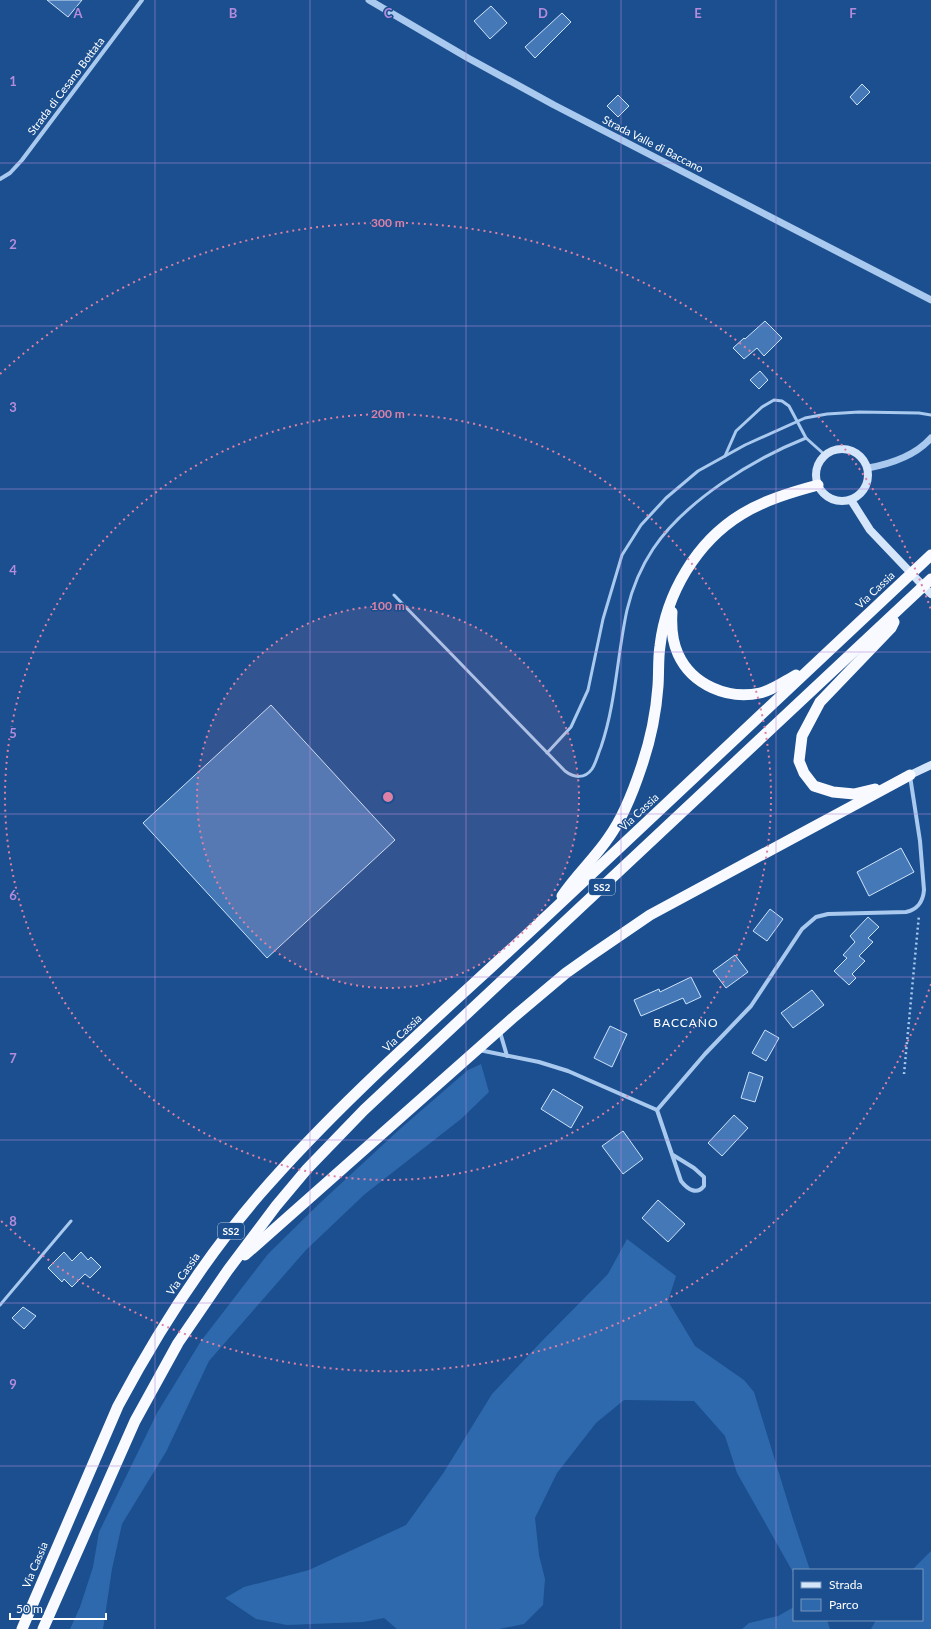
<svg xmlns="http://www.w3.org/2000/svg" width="931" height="1629" viewBox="0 0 931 1629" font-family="Lato,sans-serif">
<rect width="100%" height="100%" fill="#1b4f8f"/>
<g fill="#2e69ad">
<path d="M481 1064 489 1092 461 1119 365 1194 306 1250 209 1361 166 1452 122 1524 112 1569 103 1629H70L80 1607 93 1567 99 1532 157 1413 201 1341 268 1254 321 1202 401 1128 468 1070Z"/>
<path d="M627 1239 676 1276 668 1301 695 1346 744 1380 754 1392 793 1519 810 1570H794V1620H827L830 1629H742L749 1623 778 1616 794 1607V1574L737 1473 725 1436 694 1401 624 1400 596 1423 557 1473 535 1518 539 1555 545 1579 543 1605 524 1624 499 1629H397L384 1618 363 1622 287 1625 256 1619 225 1598 244 1587 309 1570 406 1525 444 1472 492 1394 540 1343 608 1274Z"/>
<path d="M931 1551V1629H871L876 1620H922V1570H912Z"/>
</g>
<g fill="#4478b7" stroke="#cfe3fa">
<path d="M47 0H82L68 17Z"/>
<path d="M491 6 507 23 490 39 474 21Z"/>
<path d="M562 13 571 22 535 58 525 47Z"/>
<path d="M862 84 870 92 857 105 850 97Z"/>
<path d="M618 95 629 106 618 117 607 106Z"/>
<path d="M765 321 782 338 764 356 757 348 744 359 733 348 744 338 745 339Z"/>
<path d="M760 371 768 380 759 389 750 380Z"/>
<path d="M271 705 395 840 267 958 143 823Z"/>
<path d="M901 848 914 872 869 896 857 872Z"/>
<path d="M770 909 783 919 767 941 753 931Z"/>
<path d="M868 917 879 927 868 938 873 942 859 956 865 961 852 974 856 978 849 985 834 971 847 958 843 955 855 942 850 936Z"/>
<path d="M735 955 748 972 726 988 713 971Z"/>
<path d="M691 977 701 997 686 1004 683 998 641 1016 634 1000 659 989 660 992Z"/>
<path d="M812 990 824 1005 793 1028 781 1013Z"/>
<path d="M610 1026 627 1034 612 1067 594 1058Z"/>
<path d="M765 1030 779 1038 766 1061 752 1053Z"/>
<path d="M749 1072 763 1077 755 1102 741 1098Z"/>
<path d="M553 1089 583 1107 571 1128 541 1109Z"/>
<path d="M734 1115 748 1128 722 1156 708 1143Z"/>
<path d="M623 1131 643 1159 623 1174 602 1146Z"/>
<path d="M658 1200 685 1224 668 1242 642 1218Z"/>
<path d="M64 1252 72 1261 81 1252 88 1260 91 1257 101 1267 90 1278 85 1274 72 1287 64 1279 62 1282 48 1268Z"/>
<path d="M23 1307 36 1316 24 1329 12 1318Z"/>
</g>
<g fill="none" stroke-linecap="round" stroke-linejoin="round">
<path stroke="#a9c9ee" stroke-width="2.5" stroke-dasharray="2 3" stroke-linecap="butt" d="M904 1074 919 915"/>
<g stroke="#a9c9ee" stroke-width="3">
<path d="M806 438 825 455"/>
<path d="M394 595 565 771C574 778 585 779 592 769 596 763 598 754 601 747 616 703 617 656 627 610 632 589 641 567 653 549 685 501 753 459 806 438L789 406 782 401 774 400 762 407 736 431 725 456"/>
<path d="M547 753 571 727 588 690 603 619 622 555 641 525 666 498 698 471 745 445 805 418 827 414 859 412 919 413 931 415"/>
<path d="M0 1305 71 1221"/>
</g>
<g stroke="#a9c9ee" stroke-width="4">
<path d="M0 179 10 173 22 160 142 0"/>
<path d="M500 1032 507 1056"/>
<path d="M479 1050 539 1062 568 1071 657 1110 705 1054 751 1006 802 929 816 917 828 914 906 912C918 909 923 902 924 890L920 841 910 776"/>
<path d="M657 1110 681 1181C688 1190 697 1195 704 1186V1177L694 1168 673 1155"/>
</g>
<g stroke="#a9c9ee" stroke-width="7">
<path d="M369 0 468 58 554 105 931 300"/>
<path d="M868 468C890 464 915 456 931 438"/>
</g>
<g stroke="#d6e6fa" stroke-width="8">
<circle cx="842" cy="475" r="26"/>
<path d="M851 500 870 530 931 594"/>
<path d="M910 775 931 765"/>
</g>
<g stroke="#f8faff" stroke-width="11">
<path d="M672 612C671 627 672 641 678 654 692 685 728 700 760 693 773 690 785 681 796 675"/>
<path d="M875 789 854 794 833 792 814 786 804 773 799 761 802 736 820 702 891 628 894 622"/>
<path d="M562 896C576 875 595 858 609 837 624 816 633 792 641 768 650 742 656 714 658 686 659 672 658 659 660 646 666 594 696 542 742 514 765 500 792 492 818 485"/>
<path d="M245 1255 515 1016 566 973 590 956 650 915 910 775"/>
<path d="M22 1629 118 1406C158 1331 204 1259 260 1194 348 1093 452 1005 550 913 677 795 803 674 931 555"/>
<path d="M43 1629 135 1421 178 1343 228 1270 276 1206 307 1169 364 1110 931 579"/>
</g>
</g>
<path fill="none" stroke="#b68bdc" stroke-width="1" stroke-opacity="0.55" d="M155 0V1629M310 0V1629M466 0V1629M621 0V1629M776 0V1629M0 163H931M0 326H931M0 489H931M0 652H931M0 814H931M0 977H931M0 1140H931M0 1303H931M0 1466H931"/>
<circle cx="388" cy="797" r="191" fill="#dd80a5" fill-opacity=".12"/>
<g fill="none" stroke="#dd80a5" stroke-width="2" stroke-dasharray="2 4">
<circle cx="388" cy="797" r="191"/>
<circle cx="388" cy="797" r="383"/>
<path d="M931 984A574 574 0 0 1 0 1220M0 374A574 574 0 0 1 931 610"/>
</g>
<g text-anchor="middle" stroke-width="3" stroke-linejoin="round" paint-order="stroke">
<g fill="#1b4f8f" stroke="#bbcadd" stroke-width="1">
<rect x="589" y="879" width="26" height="16" rx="3"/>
<rect x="218" y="1223" width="26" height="16" rx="3"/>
</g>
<g font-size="10" font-weight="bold" fill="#fff">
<text x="602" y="891">SS2</text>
<text x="231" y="1235">SS2</text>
</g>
<g font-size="11" fill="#fff" stroke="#1b4f8f">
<text transform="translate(66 86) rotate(-53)" y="4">Strada di Cesano Bottata</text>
<text transform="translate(653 144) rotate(27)" y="4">Strada Valle di Baccano</text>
<text transform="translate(875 590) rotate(-43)" y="4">Via Cassia</text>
<text transform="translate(639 812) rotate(-43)" y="4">Via Cassia</text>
<text transform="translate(402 1033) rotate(-43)" y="4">Via Cassia</text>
<text transform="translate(183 1274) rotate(-55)" y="4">Via Cassia</text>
<text transform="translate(35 1565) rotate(-67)" y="4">Via Cassia</text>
</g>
<g font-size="12" letter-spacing="1" fill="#fff" stroke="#1b4f8f">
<text x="686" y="1027">BACCANO</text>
</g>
</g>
<g font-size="13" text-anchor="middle" font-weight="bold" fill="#b68bdc" stroke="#1b4f8f" stroke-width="3" stroke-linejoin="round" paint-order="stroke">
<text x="78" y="18">A</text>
<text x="233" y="18">B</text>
<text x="388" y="18">C</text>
<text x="543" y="18">D</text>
<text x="698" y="18">E</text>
<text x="853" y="18">F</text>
<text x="13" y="86">1</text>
<text x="13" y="249">2</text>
<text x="13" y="412">3</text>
<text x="13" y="575">4</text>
<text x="13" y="738">5</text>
<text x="13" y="900">6</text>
<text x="13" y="1063">7</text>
<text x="13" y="1226">8</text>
<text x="13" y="1389">9</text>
</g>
<circle cx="388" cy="797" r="6" fill="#dd80a5" stroke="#1b4f8f" stroke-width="2"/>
<g font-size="12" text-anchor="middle" font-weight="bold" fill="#dd80a5" stroke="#1b4f8f" stroke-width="3" stroke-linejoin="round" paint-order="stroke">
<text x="388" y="227">300 m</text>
<text x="388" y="418">200 m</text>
<text x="388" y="610">100 m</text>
</g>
<rect x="793" y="1569" width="130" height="52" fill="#1b4f8f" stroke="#7695bc"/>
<rect x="801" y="1582" width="20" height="6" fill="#d6e6fa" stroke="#7695bc"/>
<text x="829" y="1589" font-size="12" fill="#ffffff">Strada</text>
<rect x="801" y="1599" width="20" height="12" fill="#2e69ad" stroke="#7695bc"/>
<text x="829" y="1609" font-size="12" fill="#ffffff">Parco</text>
<path d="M10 1613v6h96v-6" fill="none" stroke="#ffffff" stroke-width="2"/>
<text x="16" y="1613" font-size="12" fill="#ffffff" stroke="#1b4f8f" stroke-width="3" paint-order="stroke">50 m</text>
</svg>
